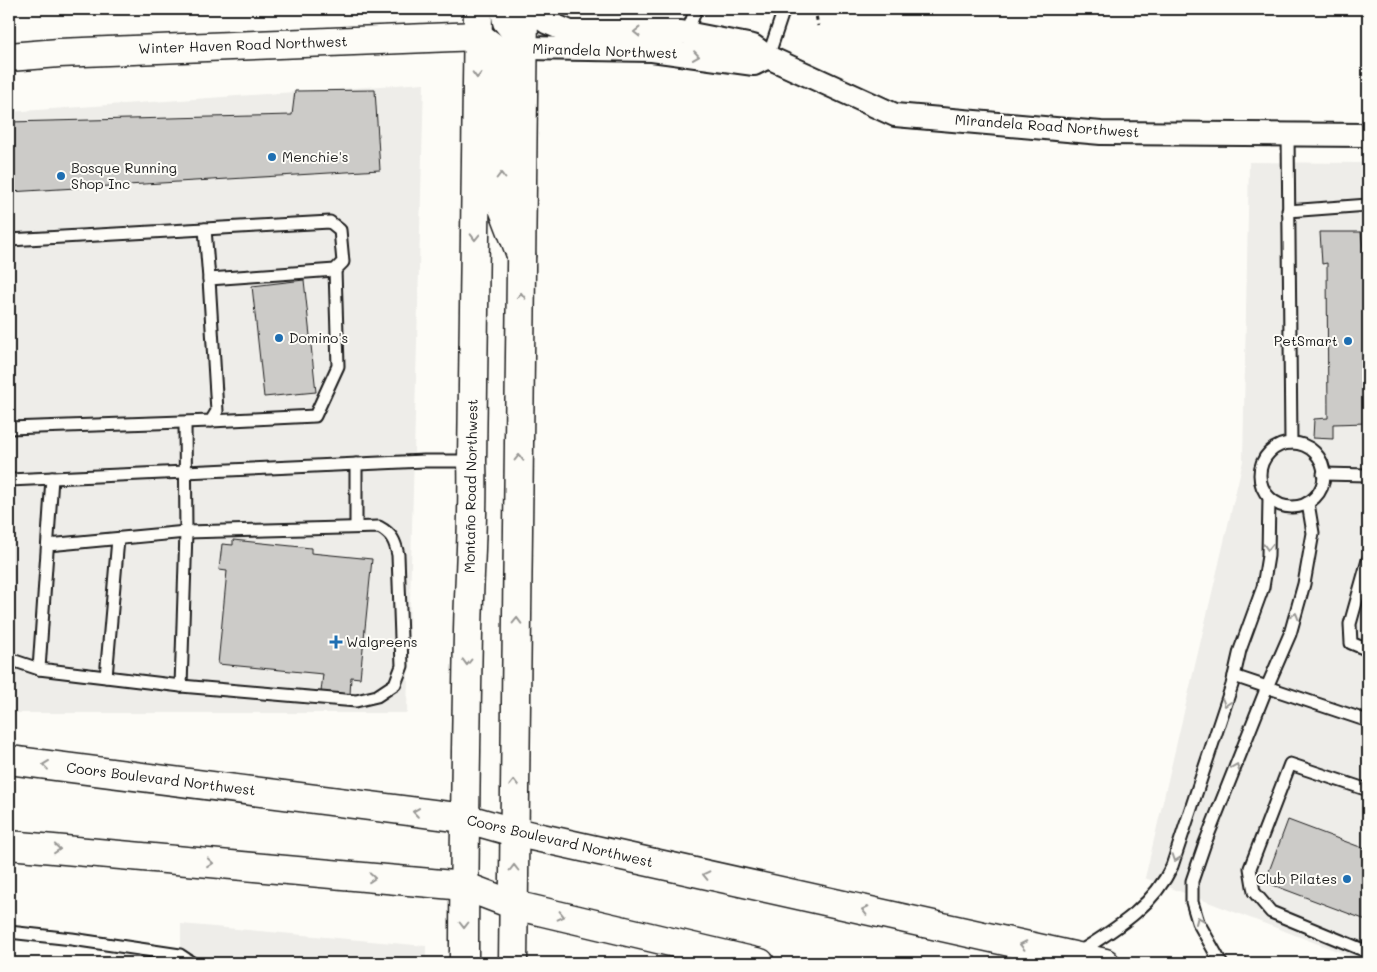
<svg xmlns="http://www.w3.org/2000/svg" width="1377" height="972" viewBox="0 0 1377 972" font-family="Mali,sans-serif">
<rect width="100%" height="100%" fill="#fdfcf7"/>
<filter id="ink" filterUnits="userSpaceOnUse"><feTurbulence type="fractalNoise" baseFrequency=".02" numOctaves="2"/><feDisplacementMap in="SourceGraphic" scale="10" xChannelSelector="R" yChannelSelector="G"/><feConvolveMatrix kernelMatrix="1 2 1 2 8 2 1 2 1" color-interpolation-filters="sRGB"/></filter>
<g filter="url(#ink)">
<g fill="#eeede9">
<path d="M424 83 407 713H9V112Z"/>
<path d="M1249 162 1368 163V963L1145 878 1243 461Z"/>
<path d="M181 924 426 946V963H181Z"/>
</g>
<g fill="#cccbc8" stroke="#1c1c1c">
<path d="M375 90 380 170 9 192V122L292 115 295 91Z"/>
<path d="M1320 232H1361L1364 256H1368V448H1366V423L1333 424V439L1313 438 1314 419 1328 418 1327 263 1322 264Z"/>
<path d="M304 280 316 392 264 397 252 286Z"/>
<path d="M233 540 311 548V553L372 559 360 678 351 677 350 695 321 692 323 674 218 664 227 571 219 570 222 544 233 545Z"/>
<path d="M1288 820 1368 850V914L1366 920 1265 882Z"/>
</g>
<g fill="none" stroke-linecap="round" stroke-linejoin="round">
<defs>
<g id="service">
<path d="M687 33 696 9"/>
<path d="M768 57 784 9"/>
<path d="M1288 134 1291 443"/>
<path d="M1288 211 1368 205"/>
<path d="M205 229 209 279"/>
<path d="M9 240 330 222 340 230 343 262 335 270 209 279 217 411 211 421 9 428"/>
<path d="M211 421 315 416 338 366 335 270"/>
<circle cx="1292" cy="475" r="32"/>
<path d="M356 464V527"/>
<path d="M1323 474 1368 475"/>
<path d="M9 480 424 461H472"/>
<path d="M1368 560 1350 624 1351 643 1368 650"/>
<path d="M9 659 39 669 181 686 356 701 377 696 395 684 402 666 398 555C395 541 392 534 379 527L186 532 48 545"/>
<path d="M39 669 52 478"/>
<path d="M1234 676 1368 721"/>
<path d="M106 677 118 539"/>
<path d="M181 686 186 532 185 423"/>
<path d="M1368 790 1290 764 1250 868 1254 892 1271 912 1368 952"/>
<path d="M9 932 72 939 180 955 192 963"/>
<path d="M1078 953C1115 929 1153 907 1172 866L1232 685 1240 650 1263 587 1268 556 1269 498"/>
<path d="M1221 963 1198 922 1192 902V881L1205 843 1267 687 1290 634 1304 584 1313 533 1308 503"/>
</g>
<g id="minor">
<path d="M502 9 504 22 525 48 652 50 754 64 768 57"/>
<path d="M538 9 546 22 570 32H681L753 46 768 57 895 115 1101 133 1368 135"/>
</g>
<path id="tertiary" d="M9 57 59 53 478 36 500 52 501 65V203L521 255"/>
<g id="primary">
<path d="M9 760 464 818 514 832 1105 963"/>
<path d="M9 845 464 886 514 905 760 963"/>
<path d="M464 963C464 853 466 743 468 632 469 575 474 518 472 461L478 9"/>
<path d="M513 963 524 9"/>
</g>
</defs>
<use href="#service" stroke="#1c1c1c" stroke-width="15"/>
<use href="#minor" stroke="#1c1c1c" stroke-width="26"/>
<use href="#tertiary" stroke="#1c1c1c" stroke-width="31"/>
<use href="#primary" stroke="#1c1c1c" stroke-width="31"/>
<path stroke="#1c1c1c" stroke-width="3" stroke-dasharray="4 4" stroke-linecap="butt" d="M815 9 818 26"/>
<use href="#service" stroke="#fdfcf7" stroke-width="11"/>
<use href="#minor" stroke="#fdfcf7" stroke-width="22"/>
<use href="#tertiary" stroke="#fdfcf7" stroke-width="28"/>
<use href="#primary" stroke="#fdfcf7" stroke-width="28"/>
</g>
<defs><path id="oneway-chevron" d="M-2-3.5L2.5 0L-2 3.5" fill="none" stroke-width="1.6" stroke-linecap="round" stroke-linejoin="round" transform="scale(1.25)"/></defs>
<g stroke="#989794">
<use href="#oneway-chevron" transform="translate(637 32) rotate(180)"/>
<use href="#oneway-chevron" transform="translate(696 56) rotate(8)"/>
<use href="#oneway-chevron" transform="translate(477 75) rotate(91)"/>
<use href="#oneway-chevron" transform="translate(501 176) rotate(-90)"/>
<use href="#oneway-chevron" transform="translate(475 237) rotate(91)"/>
<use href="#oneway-chevron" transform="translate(521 296) rotate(-89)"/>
<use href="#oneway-chevron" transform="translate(519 458) rotate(-89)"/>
<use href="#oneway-chevron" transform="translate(1268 547) rotate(92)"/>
<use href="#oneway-chevron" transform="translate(1295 616) rotate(-74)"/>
<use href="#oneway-chevron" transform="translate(517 621) rotate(-89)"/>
<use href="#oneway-chevron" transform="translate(467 662) rotate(91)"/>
<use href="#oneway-chevron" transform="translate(1226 703) rotate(108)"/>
<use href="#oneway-chevron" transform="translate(46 765) rotate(-173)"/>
<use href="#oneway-chevron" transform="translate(1236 767) rotate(-68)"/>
<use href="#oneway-chevron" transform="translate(514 783) rotate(-89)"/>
<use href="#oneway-chevron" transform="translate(416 812) rotate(-172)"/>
<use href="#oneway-chevron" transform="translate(57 849) rotate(5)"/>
<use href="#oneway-chevron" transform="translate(1176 858) rotate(109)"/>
<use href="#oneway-chevron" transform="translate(210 863) rotate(5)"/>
<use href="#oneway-chevron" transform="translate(514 868) rotate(-90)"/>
<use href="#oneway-chevron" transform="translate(706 875) rotate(-167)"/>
<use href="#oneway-chevron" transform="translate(372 878) rotate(5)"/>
<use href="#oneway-chevron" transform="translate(865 910) rotate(-167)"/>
<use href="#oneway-chevron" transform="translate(561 916) rotate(13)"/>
<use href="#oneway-chevron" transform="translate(1199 920) rotate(-113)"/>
<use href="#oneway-chevron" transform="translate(464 925) rotate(90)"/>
<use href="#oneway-chevron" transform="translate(1023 945) rotate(-168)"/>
</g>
</g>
<g fill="#1f6fb2" stroke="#fdfcf7" stroke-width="2">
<circle cx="272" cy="157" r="5"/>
<circle cx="61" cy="176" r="5"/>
<circle cx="279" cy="338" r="5"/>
<circle cx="1348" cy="341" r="5"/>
<path d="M333.5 634.5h5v5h5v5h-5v5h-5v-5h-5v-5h5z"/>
<circle cx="1347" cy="879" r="5"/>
</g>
<g text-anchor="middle" stroke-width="4" stroke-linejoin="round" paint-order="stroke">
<g font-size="14" fill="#1c1c1c" stroke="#fdfcf7">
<text transform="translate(243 45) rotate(-2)" y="5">Winter Haven Road Northwest</text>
<text transform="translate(605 51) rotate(2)" y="5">Mirandela Northwest</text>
<text transform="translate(1047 126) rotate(4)" y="5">Mirandela Road Northwest</text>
<text transform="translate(471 486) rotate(-89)" y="5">Montaño Road Northwest</text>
<text transform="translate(161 779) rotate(7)" y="5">Coors Boulevard Northwest</text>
<text transform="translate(560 841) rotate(13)" y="5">Coors Boulevard Northwest</text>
</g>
<g font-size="14" fill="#1c1c1c" stroke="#fdfcf7" text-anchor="start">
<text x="282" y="162">Menchie's</text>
<text x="71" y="173">Bosque Running<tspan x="71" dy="16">Shop Inc</tspan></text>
<text x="289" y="343">Domino's</text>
<text x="1338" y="346" text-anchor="end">PetSmart</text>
<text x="346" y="647">Walgreens</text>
<text x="1337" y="884" text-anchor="end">Club Pilates</text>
</g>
</g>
<rect width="1377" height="972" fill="none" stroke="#fdfcf7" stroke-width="30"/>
<rect x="15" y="15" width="1347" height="942" fill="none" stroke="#1c1c1c" stroke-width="2" filter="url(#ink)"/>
</svg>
